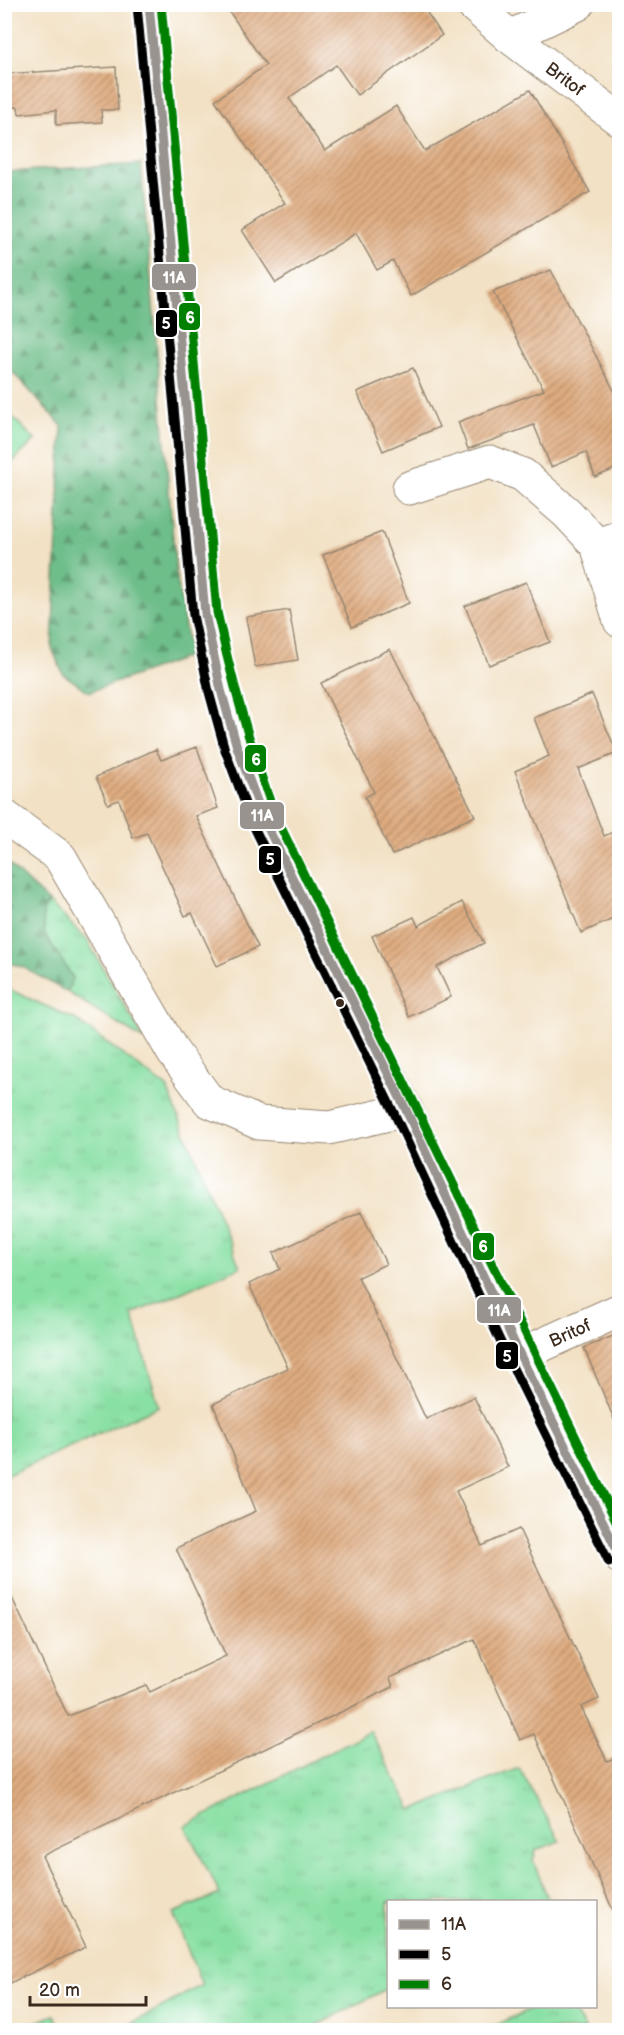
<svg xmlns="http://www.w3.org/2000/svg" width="624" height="2035" viewBox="0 0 624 2035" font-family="'Balsamiq Sans',sans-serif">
<defs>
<pattern id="grass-tufts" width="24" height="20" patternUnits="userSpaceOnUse" patternTransform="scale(1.5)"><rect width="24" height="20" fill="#89e0a4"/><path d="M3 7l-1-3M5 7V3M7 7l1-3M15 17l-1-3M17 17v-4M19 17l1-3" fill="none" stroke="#77c08d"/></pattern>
<pattern id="forest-firs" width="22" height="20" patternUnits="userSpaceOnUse" patternTransform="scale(1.5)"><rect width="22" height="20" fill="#6ebe8a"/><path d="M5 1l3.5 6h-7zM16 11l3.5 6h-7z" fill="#5c9b70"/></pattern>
<pattern id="building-hatch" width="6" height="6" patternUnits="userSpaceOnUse" patternTransform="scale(1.5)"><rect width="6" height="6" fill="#dfac80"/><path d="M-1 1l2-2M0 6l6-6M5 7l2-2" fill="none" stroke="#b68c68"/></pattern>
</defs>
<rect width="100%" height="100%" fill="#fff"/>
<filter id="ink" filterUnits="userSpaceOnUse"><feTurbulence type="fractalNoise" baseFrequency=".0167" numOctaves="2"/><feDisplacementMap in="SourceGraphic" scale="12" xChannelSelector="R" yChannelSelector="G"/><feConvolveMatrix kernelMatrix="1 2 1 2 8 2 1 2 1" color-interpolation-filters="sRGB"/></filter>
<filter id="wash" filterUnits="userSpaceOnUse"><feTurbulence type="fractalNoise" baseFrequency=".008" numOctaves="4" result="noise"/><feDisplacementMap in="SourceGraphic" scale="24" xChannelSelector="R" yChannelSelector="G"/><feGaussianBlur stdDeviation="1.35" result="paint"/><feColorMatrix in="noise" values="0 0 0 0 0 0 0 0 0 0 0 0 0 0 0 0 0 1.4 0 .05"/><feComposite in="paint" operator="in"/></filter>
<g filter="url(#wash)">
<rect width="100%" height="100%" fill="#f2e1c4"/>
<g fill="url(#grass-tufts)" stroke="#628561" stroke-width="1.5">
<path d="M49 902 87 940 144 1040 67 992 73 978 44 933 43 909Z"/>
<path d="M4 987 76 1020 167 1088 240 1267 132 1314 159 1406 5 1476Z"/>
<path d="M370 1731 412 1810 519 1768 560 1841 536 1850 533 1861 549 1901 388 1902V1988L308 2030H120L202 1985 173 1913 220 1894 185 1826Z"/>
<path d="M534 2007H571L586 2030H486Z"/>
<path d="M54 2015 63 2030H18Z"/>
</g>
<g fill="url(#forest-firs)" stroke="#547454" stroke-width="1.5">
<path d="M141 164 176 573 190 656 89 692 63 674 52 648 62 426 5 364V172Z"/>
<path d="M4 860 49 902 43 909 44 933 73 978 67 992 23 967 5 962Z"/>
</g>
<path fill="#89e0a4" stroke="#628561" stroke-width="1.5" d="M5 409 35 440 5 469Z"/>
<g id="blocks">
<g fill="url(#building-hatch)">
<path d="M224 4H421L442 35 357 95 336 65 289 98 325 151 396 106 425 151 530 90 590 192 411 296 393 261 377 270 356 233 276 283 242 230 285 203 215 100 266 65Z"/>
<path d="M116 67 118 110H101L102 122 56 125V110L19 114 18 107 4 108V74Z"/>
<path d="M551 270 620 402V467L595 477 586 452 551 467 534 425 468 449 458 422 544 390 493 292Z"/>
<path d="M413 368 439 427 383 451 357 392Z"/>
<path d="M382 532 409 603 352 627 323 555Z"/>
<path d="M526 582 550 642 489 665 465 606Z"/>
<path d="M289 610 298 660 255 667 246 617Z"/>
<path d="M390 649 475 816 392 855 365 797 374 792 321 683Z"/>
<path d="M592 694 617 753 578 769 604 836 620 829V916L581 933 515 771 549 756 534 718Z"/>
<path d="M197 747 218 808 196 816 258 947 217 966 192 913 185 916 147 833 133 838 119 800 108 804 96 777 156 749 161 760Z"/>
<path d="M462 902 484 943 437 967 451 997 409 1017 372 936 414 917 418 926Z"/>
<path d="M361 1212 386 1264 358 1277 426 1419 474 1397 508 1467 456 1491 482 1546 519 1529 599 1699 581 1707 607 1761 620 1756V1926L534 1734 520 1740 474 1639 390 1678 393 1687 42 1856 86 1947 4 1986V1581L68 1716 146 1685 150 1692 226 1656 176 1548 256 1511 213 1404 288 1368 249 1284 280 1269 273 1253Z"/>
<path d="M620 1333V1431H619L584 1348Z"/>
</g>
</g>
</g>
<g filter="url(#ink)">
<use href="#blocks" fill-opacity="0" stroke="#968671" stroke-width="1.5"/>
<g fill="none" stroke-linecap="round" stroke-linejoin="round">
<defs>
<g id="minor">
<path d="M472 4 510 37 620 120"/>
<path d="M510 37 578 4"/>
<path d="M409 488 490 462 523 475 567 513 597 545"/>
<path d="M620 537 597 545 620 621"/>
<path d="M4 816 60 857 173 1052 209 1101 259 1123 329 1128 406 1110"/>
<path d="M520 1355 620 1310"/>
</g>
<path id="tertiary" d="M149 4 205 614 221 690 237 747 264 820 406 1110 520 1355 620 1557"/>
</defs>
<use href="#minor" stroke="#968671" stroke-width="35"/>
<use href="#tertiary" stroke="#968671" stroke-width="35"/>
<use href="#minor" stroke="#fff" stroke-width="33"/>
<use href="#tertiary" stroke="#fff" stroke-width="33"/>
<defs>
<path id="bus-1" d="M149 4 205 614 221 690 237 747 264 820 406 1110 520 1355 620 1556"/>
<path id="bus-2" d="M137 5 193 615 209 692 225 750 253 825 395 1115 509 1360 609 1562"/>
<path id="bus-3" d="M161 4 217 612C232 682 250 748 275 815L620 1529"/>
</defs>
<use href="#bus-1" stroke="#fff" stroke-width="14"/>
<use href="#bus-2" stroke="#fff" stroke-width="14"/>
<use href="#bus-3" stroke="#fff" stroke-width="14"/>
<use href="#bus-1" stroke="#98938f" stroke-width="9"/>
<use href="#bus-2" stroke="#000" stroke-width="9"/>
<use href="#bus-3" stroke="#008000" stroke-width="9"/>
</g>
</g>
<circle fill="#3b2a1e" stroke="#fff" stroke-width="2" cx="340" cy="1003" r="5"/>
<g text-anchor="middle" stroke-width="4.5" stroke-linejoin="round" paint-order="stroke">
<g font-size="18" fill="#3b2a1e" stroke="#fff">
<text transform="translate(565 79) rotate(37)" y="6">Britof</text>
<text transform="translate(570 1333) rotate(-24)" y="6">Britof</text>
</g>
</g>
<g stroke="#fff" stroke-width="2">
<rect x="151" y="263" width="46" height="28" rx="6" fill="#98938f"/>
<rect x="178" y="302" width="23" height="29" rx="6" fill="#008000"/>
<rect x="155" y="309" width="23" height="29" rx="6" fill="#000"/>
<rect x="244" y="744" width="23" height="29" rx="6" fill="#008000"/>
<rect x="239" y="801" width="46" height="29" rx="6" fill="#98938f"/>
<rect x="258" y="845" width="24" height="29" rx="6" fill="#000"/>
<rect x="472" y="1232" width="23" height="29" rx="6" fill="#008000"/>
<rect x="476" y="1296" width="46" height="28" rx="6" fill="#98938f"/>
<rect x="495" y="1341" width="24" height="29" rx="6" fill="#000"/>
</g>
<g font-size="16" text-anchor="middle" font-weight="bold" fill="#fff">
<text x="174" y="283">11A</text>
<text x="190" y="323">6</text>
<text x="166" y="329">5</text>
<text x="256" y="765">6</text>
<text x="262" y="821">11A</text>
<text x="270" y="865">5</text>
<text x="483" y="1252">6</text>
<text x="499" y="1316">11A</text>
<text x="507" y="1362">5</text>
</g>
<rect width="624" height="2035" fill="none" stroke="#fff" stroke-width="24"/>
<rect x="387" y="1900" width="210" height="108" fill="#ffffff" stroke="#b1aaa5" stroke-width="1.5"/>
<rect x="399" y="1920" width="30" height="9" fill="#98938f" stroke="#b1aaa5" stroke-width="1.5"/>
<text x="441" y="1930" font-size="18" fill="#3b2a1e">11A</text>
<rect x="399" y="1950" width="30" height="9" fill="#000000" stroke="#b1aaa5" stroke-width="1.5"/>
<text x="441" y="1960" font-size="18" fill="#3b2a1e">5</text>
<rect x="399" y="1980" width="30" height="9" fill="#008000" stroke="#b1aaa5" stroke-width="1.5"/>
<text x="441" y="1990" font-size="18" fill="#3b2a1e">6</text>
<path d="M30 1996v9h116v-9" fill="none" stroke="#3b2a1e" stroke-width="3"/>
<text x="39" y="1996" font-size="18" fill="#3b2a1e" stroke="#ffffff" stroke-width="4.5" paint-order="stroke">20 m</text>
</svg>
